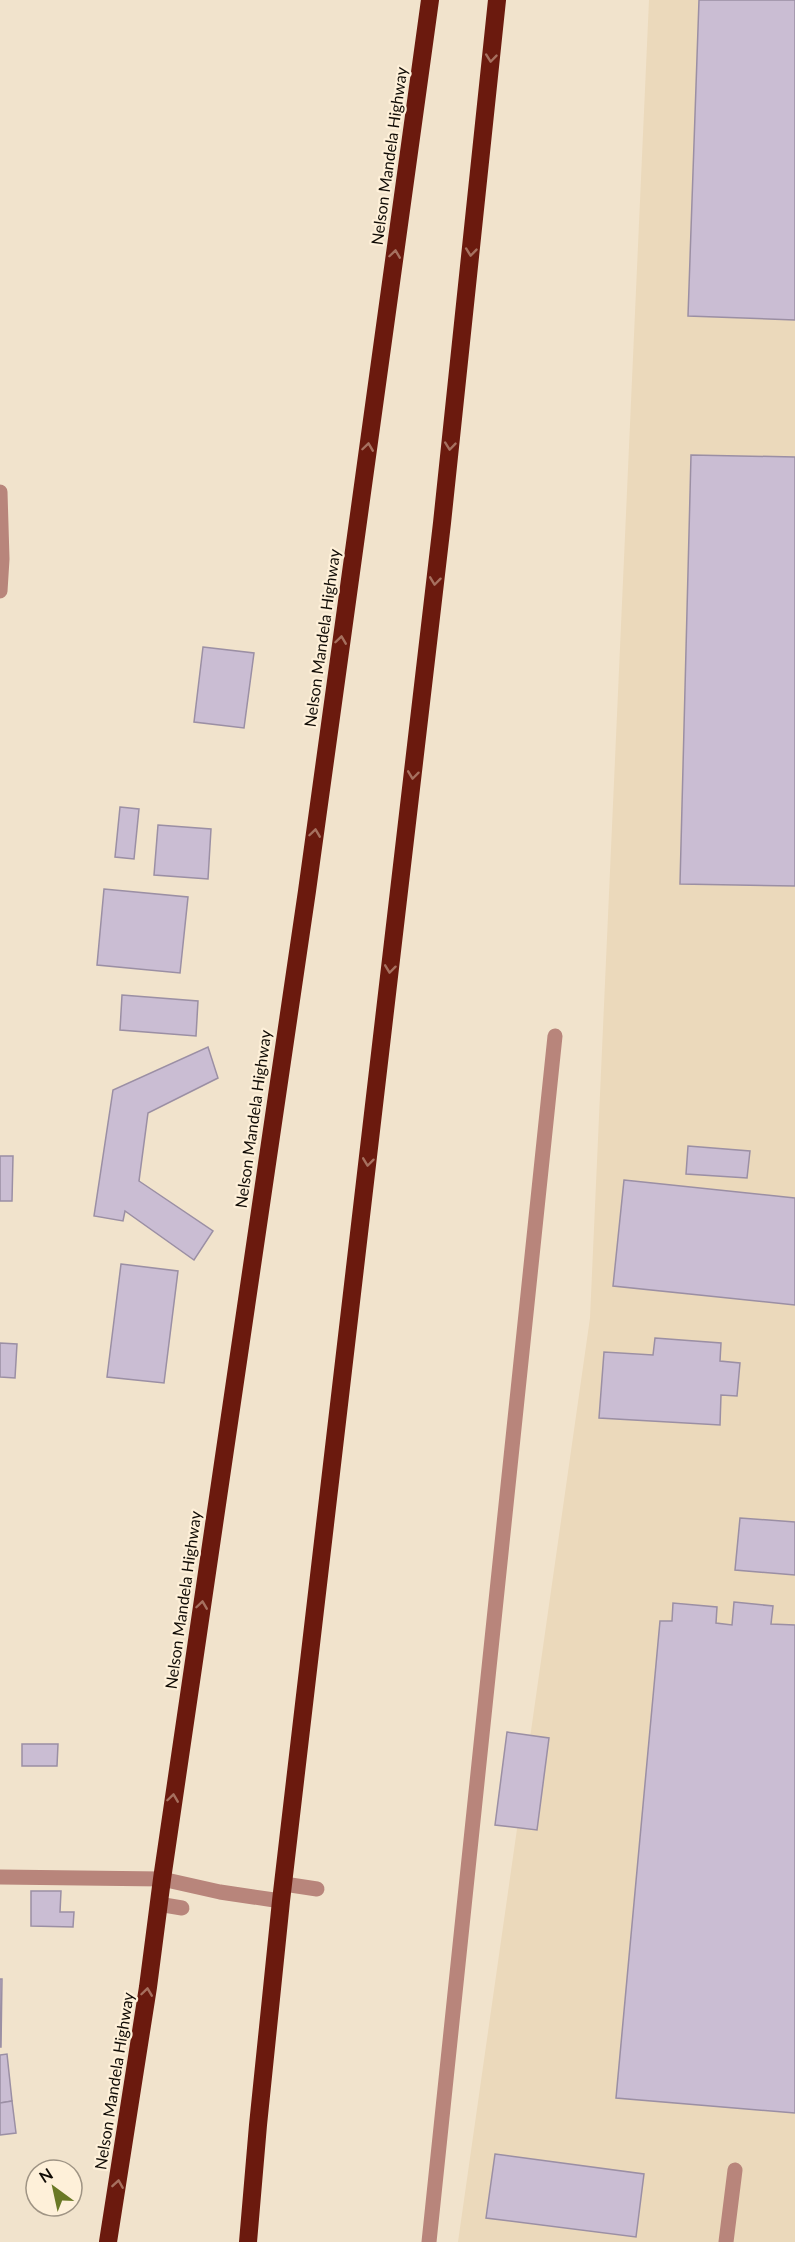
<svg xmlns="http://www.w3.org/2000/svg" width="795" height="2242" viewBox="0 0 795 2242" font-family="Lato,sans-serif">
<rect width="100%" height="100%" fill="#f1e3cc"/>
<path fill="#ebd9bb" d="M649 0H795V2242H458L590 1318Z"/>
<g fill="#cabdd3" stroke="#9b8fa4" stroke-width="1.5">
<path d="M699 0H795V320L688 316Z"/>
<path d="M691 455 795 457V886L680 884Z"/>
<path d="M203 647 254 653 244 728 194 722Z"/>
<path d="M120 807 139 809 134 859 115 857Z"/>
<path d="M158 825 211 829 208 879 154 875Z"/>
<path d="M104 889 188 897 180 973 97 965Z"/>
<path d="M122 995 198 1001 196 1036 120 1030Z"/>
<path d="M208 1047 218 1078 148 1113 139 1181 213 1231 194 1260 125 1211 123 1221 94 1216 113 1090Z"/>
<path d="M688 1146 750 1151 747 1178 686 1174Z"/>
<path d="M0 1156H13L12 1201H0Z"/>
<path d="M624 1180 795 1198V1305L613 1286Z"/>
<path d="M121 1264 178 1271 164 1383 107 1377Z"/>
<path d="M655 1338 721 1343 720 1361 740 1363 737 1396 721 1395 720 1425 599 1418 604 1352 653 1355Z"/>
<path d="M0 1343 17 1344 15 1378 0 1377Z"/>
<path d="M740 1518 795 1522V1575L735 1570Z"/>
<path d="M734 1602 773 1606 771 1624 795 1625V2113L616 2098 660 1621H672L673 1603 717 1607 716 1623 732 1625Z"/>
<path d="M507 1732 549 1738 537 1830 495 1825Z"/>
<path d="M22 1744H58L57 1766H22Z"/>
<path d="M31 1891H61L60 1912H74L73 1927 31 1926Z"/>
<path d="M0 1979H2L1 2047H0Z"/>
<path d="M7 2054 12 2101 0 2103V2055Z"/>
<path d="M12 2101 16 2133 0 2135V2103Z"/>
<path d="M495 2154 644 2174 636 2237 486 2218Z"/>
</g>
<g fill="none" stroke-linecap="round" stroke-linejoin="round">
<g stroke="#b8857b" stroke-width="15">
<path d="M429 2242 555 1036"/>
<path d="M726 2242 735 2170"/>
</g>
<g stroke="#b8857b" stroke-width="15">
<path d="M0 492 2 559 0 591"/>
<path d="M0 1877 162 1879 220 1892 281 1901"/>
<path d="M284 1884 317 1889"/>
<path d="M158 1904 182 1908"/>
</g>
<g stroke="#6b1a0e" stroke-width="18">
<path d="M108 2242 148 1987 162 1879 307 891 430 0"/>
<path d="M248 2242 258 2125 281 1901 442 523 497 0"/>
</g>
</g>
<defs><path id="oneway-chevron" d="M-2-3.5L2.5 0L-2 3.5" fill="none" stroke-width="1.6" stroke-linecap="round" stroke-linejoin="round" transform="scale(1.5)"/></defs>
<g stroke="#a6705f">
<use href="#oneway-chevron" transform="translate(491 58) rotate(96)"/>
<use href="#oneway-chevron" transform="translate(471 252) rotate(96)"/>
<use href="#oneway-chevron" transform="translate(395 254) rotate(-82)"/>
<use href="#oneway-chevron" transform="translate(450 446) rotate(96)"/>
<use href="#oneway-chevron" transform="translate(368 447) rotate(-82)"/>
<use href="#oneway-chevron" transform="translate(435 581) rotate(97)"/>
<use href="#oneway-chevron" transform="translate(341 640) rotate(-82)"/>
<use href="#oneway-chevron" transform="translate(413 775) rotate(97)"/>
<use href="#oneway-chevron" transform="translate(315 833) rotate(-82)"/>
<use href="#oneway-chevron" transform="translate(390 969) rotate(97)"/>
<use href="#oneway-chevron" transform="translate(368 1162) rotate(97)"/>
<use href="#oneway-chevron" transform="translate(202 1605) rotate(-82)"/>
<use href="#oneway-chevron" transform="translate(173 1798) rotate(-82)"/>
<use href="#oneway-chevron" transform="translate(147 1992) rotate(-82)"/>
<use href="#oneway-chevron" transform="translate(118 2184) rotate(-81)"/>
</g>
<g text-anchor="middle" stroke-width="4.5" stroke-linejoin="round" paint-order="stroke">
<g font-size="16" fill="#100b05" stroke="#fef0d9">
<text transform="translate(389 156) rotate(-82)" y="6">Nelson Mandela Highway</text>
<text transform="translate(322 638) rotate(-82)" y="6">Nelson Mandela Highway</text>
<text transform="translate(253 1119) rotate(-82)" y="6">Nelson Mandela Highway</text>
<text transform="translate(183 1600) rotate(-82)" y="6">Nelson Mandela Highway</text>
<text transform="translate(114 2081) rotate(-81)" y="6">Nelson Mandela Highway</text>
</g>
</g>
<g transform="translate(54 2188) rotate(327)"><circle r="28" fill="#fef0d9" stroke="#9f9484" stroke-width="1.5"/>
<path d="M0-4.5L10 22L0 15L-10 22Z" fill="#6a7926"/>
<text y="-9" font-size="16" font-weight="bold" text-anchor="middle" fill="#100b05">N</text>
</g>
</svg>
